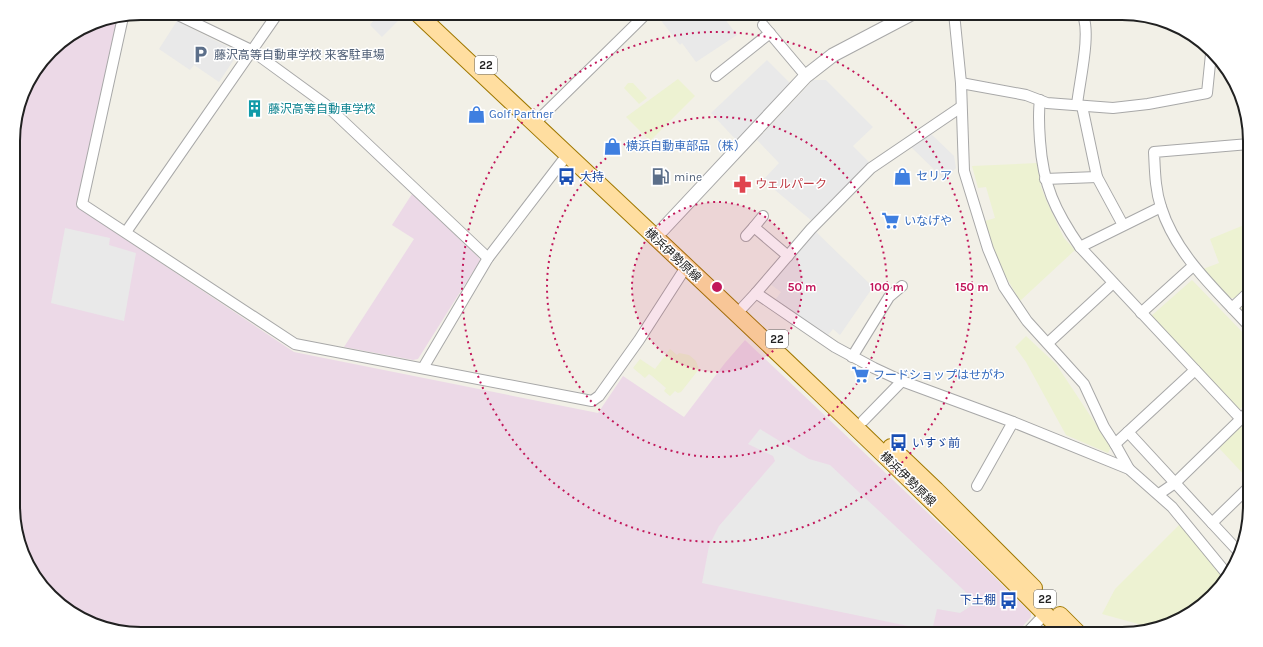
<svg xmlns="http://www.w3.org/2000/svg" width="1263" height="647" viewBox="0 0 1263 647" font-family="Karla,'Noto Sans JP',sans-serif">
<rect width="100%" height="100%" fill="#f2f0e7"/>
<g fill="#ecd9e7">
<path d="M117 18 77 207 294 352 598 413 623 376 684 417 725 363 745 340 967 550 1031 613V617L1016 634H141L84 621 35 577 14 523 13 133 26 85 57 45 92 23Z"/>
<path d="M412 194 480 259 479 262 418 359 413 360 344 347 414 239 392 225Z"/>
</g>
<g fill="#edf2d2">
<path d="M678 79 695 96 650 141 626 117Z"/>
<path d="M628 83H633L647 98 639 104 624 88Z"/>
<path d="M1037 163 1041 187 1047 202 1064 238 1075 250 1020 301 998 263 990 240 985 221 995 218 986 187 978 188 972 166Z"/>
<path d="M1249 223V285L1236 298H1229L1203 269 1219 263 1210 239Z"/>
<path d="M1192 280 1250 340V399L1239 410 1150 317Z"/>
<path d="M1249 295V319L1241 310 1240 304Z"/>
<path d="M1026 336 1056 364 1111 447 1108 453 1066 435 1026 362 1015 347Z"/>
<path d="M670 349 677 355 679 353 689 355 696 361 699 369 681 392 678 393 675 391 670 396 664 391 666 388 652 376 649 374 645 378 633 368 640 359 655 369Z"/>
<path d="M1250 417V477L1248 479 1219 448Z"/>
<path d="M1181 523 1225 576 1193 612 1149 627 1102 614 1115 589Z"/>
</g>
<g fill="#e9e9e9">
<path d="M366 13H404L405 14 382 37 370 25 374 20Z"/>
<path d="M658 13H716L721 14 737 35 696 62 682 43 680 45 656 14Z"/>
<path d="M177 21 236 51 235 58 219 82 194 65 190 70 159 49Z"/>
<path d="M767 60 791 84 737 141 711 113Z"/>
<path d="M813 80H826L873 127 853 146 870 163 812 221 763 180 779 163 757 140Z"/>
<path d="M930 133 954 156 956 168 944 179 911 147 917 141Z"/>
<path d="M65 228 110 238 109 245 136 253 124 321 51 303Z"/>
<path d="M816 232 873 287 840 335 833 329 828 335 775 300 781 292 770 284Z"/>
<path d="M760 429 809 459 830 465 971 597 973 600 971 606 960 613 937 609 932 631 702 583 709 546 719 526 775 461 773 456 748 444Z"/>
</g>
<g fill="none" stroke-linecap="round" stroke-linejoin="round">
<defs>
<g id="minor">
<path d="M174 13 251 50 325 104 488 258"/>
<path d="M954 13 961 83 964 171 988 249 1004 287 1027 321 1084 384 1104 427 1115 444 1129 469"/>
<path d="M123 17 82 204 295 344 592 401 599 396 639 340 686 267"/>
<path d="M763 25 806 76"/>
<path d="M716 76 770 33"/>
<path d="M961 83 1026 95 1047 103 1113 108 1148 104 1207 93 1211 54"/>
<path d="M1040 100C1038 114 1039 127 1040 141 1043 185 1055 211 1080 247L1241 419"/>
<path d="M1077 105C1079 83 1092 32 1082 13"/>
<path d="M1082 106 1097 177 1123 225"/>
<path d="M534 124 647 13"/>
<path d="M1249 144 1154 152C1155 171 1155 189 1161 207 1176 255 1216 290 1249 326"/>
<path d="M1045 179 1097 177"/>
<path d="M763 216 754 227 788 256"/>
<path d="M126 232 278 13"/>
<path d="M746 236 754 227"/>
<path d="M1080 247 1161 207"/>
<path d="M756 293 811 229 871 168 961 107"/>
<path d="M743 307 756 293 835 347 874 368 902 381 1013 422 1129 469 1172 507 1227 574"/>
<path d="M1232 308 1249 292"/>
<path d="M1141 313 1193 266"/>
<path d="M1048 343 1113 283"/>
<path d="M852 357 889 297 902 286"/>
<path d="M423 368 488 258 567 155"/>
<path d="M863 421 902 381"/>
<path d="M1128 432 1212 523 1250 486"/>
<path d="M1115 444 1195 370"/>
<path d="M977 486 1013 422"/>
<path d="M1159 494 1175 483 1250 410"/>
<path d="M1212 523 1239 552"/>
<path d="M1026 634 1045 614"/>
</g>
<path id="tertiary" d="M662 230 806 76 833 55 913 13"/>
<g id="primary">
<path d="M417 13C634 218 855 421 1065 634"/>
<path d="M891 447 936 490 1034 588"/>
<path d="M1060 615 1079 634"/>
</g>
</defs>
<use href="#minor" stroke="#a8a8a8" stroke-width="12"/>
<use href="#tertiary" stroke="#a8a8a8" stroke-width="15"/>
<use href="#primary" stroke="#9f7800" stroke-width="18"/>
<use href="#minor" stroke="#fff" stroke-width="10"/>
<use href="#tertiary" stroke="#fff" stroke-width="13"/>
<use href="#primary" stroke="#ffdea0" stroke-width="16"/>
</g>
<circle cx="717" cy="287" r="85" fill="#c2185b" fill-opacity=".12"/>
<g fill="none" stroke="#c2185b" stroke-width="2" stroke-dasharray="2 4">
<circle cx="717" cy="287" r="85"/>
<circle cx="717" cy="287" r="170"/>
<circle cx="717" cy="287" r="255"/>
</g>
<defs>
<symbol id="parking-bare" viewBox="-9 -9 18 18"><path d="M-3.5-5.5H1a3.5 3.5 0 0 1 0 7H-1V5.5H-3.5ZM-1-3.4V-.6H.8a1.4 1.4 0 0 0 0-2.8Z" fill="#5c6f8a" stroke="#fff" stroke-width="2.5" paint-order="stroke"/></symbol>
<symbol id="building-bare" viewBox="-9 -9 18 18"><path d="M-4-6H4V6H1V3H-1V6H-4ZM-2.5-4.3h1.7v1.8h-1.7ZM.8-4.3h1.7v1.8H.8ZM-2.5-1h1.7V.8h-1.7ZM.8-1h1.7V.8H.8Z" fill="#0f9aa8" stroke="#fff" stroke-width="2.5" paint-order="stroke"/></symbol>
<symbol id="shop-bare" viewBox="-9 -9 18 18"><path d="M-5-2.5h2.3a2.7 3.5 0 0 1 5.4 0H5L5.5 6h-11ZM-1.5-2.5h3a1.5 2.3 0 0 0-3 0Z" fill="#3f7fe0" stroke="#fff" stroke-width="2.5" paint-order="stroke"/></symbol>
<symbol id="bus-bare" viewBox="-9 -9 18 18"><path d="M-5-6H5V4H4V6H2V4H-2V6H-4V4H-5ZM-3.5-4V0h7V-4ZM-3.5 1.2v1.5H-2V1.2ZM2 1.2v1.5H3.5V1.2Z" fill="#1a4fb4" stroke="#fff" stroke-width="2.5" paint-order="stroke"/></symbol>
<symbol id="fuel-bare" viewBox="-9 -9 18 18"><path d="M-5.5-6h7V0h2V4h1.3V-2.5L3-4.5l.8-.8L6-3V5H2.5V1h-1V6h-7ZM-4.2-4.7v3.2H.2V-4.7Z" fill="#5c6f8a" stroke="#fff" stroke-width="2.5" paint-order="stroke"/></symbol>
<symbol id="pharmacy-bare" viewBox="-9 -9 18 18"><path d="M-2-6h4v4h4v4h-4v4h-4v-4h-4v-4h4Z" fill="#e0444e" stroke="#fff" stroke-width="2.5" paint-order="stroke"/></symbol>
<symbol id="supermarket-bare" viewBox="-9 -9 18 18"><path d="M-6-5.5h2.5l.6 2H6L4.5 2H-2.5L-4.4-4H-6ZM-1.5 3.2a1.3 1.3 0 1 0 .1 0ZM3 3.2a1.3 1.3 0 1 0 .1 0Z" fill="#3f7fe0" stroke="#fff" stroke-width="2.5" paint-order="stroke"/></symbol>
</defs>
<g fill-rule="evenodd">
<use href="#parking-bare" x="188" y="42" width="25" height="25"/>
<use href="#building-bare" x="242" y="96" width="25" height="25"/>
<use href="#shop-bare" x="464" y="102" width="25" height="25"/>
<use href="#shop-bare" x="600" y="134" width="25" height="25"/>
<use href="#shop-bare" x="890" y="164" width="25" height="25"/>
<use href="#bus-bare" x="554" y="164" width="25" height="25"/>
<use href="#fuel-bare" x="648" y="164" width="25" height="25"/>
<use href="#pharmacy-bare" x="730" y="172" width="25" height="25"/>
<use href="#supermarket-bare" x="878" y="208" width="25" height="25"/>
<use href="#supermarket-bare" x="848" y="362" width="25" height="25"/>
<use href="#bus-bare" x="886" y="430" width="25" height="25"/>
<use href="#bus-bare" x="996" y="588" width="25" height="25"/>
</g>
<g text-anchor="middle" stroke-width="3" stroke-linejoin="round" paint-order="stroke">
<g fill="#fff" stroke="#646464" stroke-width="1">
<rect x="475" y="56" width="22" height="18" rx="3"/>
<rect x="766" y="330" width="22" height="18" rx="3"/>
<rect x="1034" y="590" width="22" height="18" rx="3"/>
</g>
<g font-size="11" font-weight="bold" fill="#212121">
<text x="486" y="69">22</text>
<text x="777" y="343">22</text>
<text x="1045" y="603">22</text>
</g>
<g font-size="12" fill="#4e5e75" stroke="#fff" text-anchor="start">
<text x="214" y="59">藤沢高等自動車学校 来客駐車場</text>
<text x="674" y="181">mine</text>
</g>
<g font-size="12" fill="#0d838f" stroke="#fff" text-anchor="start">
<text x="268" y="113">藤沢高等自動車学校</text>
</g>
<g font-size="12" fill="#366cbe" stroke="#fff" text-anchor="start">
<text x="489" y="118">Golf Partner</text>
<text x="626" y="150">横浜自動車部品（株）</text>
<text x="916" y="180">セリア</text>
<text x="904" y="225">いなげや</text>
<text x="873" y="379">フードショップはせがわ</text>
</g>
<g font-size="12" fill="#164399" stroke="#fff" text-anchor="start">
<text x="580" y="181">大持</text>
<text x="912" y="447">いすゞ前</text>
<text x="996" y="604" text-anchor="end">下土棚</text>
</g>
<g font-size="12" fill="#be3a42" stroke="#fff" text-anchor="start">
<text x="755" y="188">ウェルパーク</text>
</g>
<g font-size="12" fill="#212121" stroke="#fff">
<text transform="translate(673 255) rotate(43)" y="4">横浜伊勢原線</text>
<text transform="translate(908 479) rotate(44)" y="4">横浜伊勢原線</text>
</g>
</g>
<path d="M0 0H1263V647H0ZM141 20H1122A121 121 0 0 1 1243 141V506A121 121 0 0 1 1122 627H141A121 121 0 0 1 20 506V141A121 121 0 0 1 141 20Z" fill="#fff" fill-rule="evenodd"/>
<path fill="none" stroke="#212121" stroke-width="2" d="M141 20H1122A121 121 0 0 1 1243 141V506A121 121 0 0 1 1122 627H141A121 121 0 0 1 20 506V141A121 121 0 0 1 141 20Z"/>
<circle cx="717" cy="287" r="6" fill="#c2185b" stroke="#fff" stroke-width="2"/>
<g font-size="12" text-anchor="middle" font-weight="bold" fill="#c2185b" stroke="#fff" stroke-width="3" stroke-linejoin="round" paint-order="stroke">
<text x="802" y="291">50 m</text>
<text x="887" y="291">100 m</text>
<text x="972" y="291">150 m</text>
</g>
</svg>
